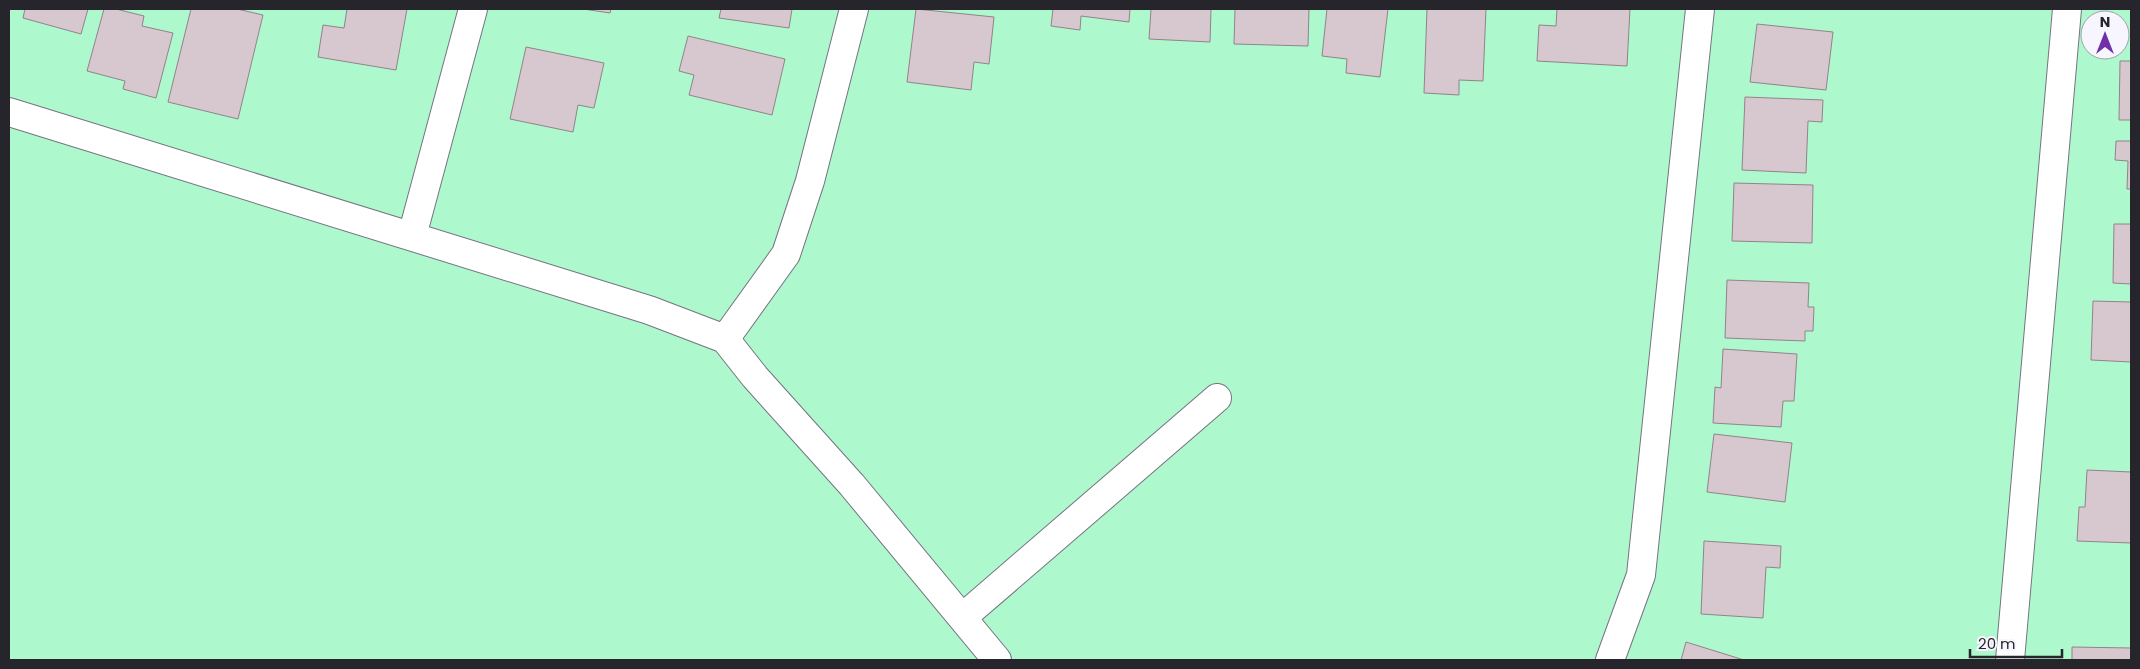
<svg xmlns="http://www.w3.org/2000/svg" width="2140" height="669" viewBox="0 0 2140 669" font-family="Poppins,sans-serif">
<rect width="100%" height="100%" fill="#f7f5fe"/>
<path fill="#adf9cd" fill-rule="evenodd" d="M9 9H2131V660H9ZM2090 20H2120V50H2090Z"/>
<g fill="#d7c7ce" stroke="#92838a">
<path d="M25 9H88L81 34 23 18Z"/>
<path d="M104 9H116L144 16 142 26 173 33 156 98 123 89 125 81 87 71Z"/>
<path d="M191 9H237L263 15 238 119 168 102Z"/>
<path d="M347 9H407L396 70 318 57 323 25 344 28Z"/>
<path d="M583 9H611L610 13Z"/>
<path d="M721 9H792L789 28 719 18Z"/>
<path d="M916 9 994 17 989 64 974 62 971 90 907 82Z"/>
<path d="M1053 9H1130L1129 22 1081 16 1080 30 1051 26Z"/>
<path d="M1151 9H1211L1210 42 1149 39Z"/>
<path d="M1235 9H1309L1308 46 1234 44Z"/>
<path d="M1327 9H1388L1380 77 1346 73 1347 59 1322 56Z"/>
<path d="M1427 9H1486L1483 81 1459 80V95L1424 93Z"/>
<path d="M1557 9H1630L1627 66 1537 61 1539 25 1556 26Z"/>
<path d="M1757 24 1833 32 1826 90 1750 82Z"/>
<path d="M688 36 785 59 772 115 689 95 694 75 679 71Z"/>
<path d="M526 47 604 63 594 108 578 105 573 132 510 119Z"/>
<path d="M2120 61H2131V120H2119Z"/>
<path d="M1745 97 1823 100 1822 122 1808 121 1806 173 1742 170Z"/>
<path d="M2116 141H2131V189H2127L2128 161 2115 160Z"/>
<path d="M1734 183 1813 185 1812 243 1732 241Z"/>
<path d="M2114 224H2131V284L2113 283Z"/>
<path d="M1727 280 1809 283 1808 307H1814L1813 331H1805V341L1725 338Z"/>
<path d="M2093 301 2131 302V362L2091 360Z"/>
<path d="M1723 349 1797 354 1794 401H1783L1781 427 1713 423 1715 387 1721 388Z"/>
<path d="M1714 434 1792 443 1785 502 1707 492Z"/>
<path d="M2087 470 2131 472V543L2077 541 2079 507H2085Z"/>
<path d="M1704 541 1781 546 1780 568 1766 567 1763 618 1701 614Z"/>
<path d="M1686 642 1744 660H1681Z"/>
<path d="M2072 647 2131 648V660H2072Z"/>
</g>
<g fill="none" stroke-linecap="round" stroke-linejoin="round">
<defs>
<g id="minor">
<path d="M9 112 649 310 725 339 755 377 852 485 997 660"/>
<path d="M412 236 473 9"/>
<path d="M725 339 786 254 810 181 854 9"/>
<path d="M963 617 1217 398"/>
<path d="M1610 660 1641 575 1700 9"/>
<path d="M2010 660 2067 9"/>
</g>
</defs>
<use href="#minor" stroke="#757380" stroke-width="30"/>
<use href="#minor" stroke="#fff" stroke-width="28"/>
</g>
<rect width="2140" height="669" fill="none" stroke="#26252b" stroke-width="20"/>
<g transform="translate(2105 35)"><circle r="24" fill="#f7f5fe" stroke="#a3a2aa"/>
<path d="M0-4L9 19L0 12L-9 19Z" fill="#7031a6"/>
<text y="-8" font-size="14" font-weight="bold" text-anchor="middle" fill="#26252b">N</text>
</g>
<path d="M1970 649v8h92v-8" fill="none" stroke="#26252b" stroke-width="2.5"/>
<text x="1978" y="649" font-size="15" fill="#26252b" stroke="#f7f5fe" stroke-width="4" paint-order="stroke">20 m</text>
</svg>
